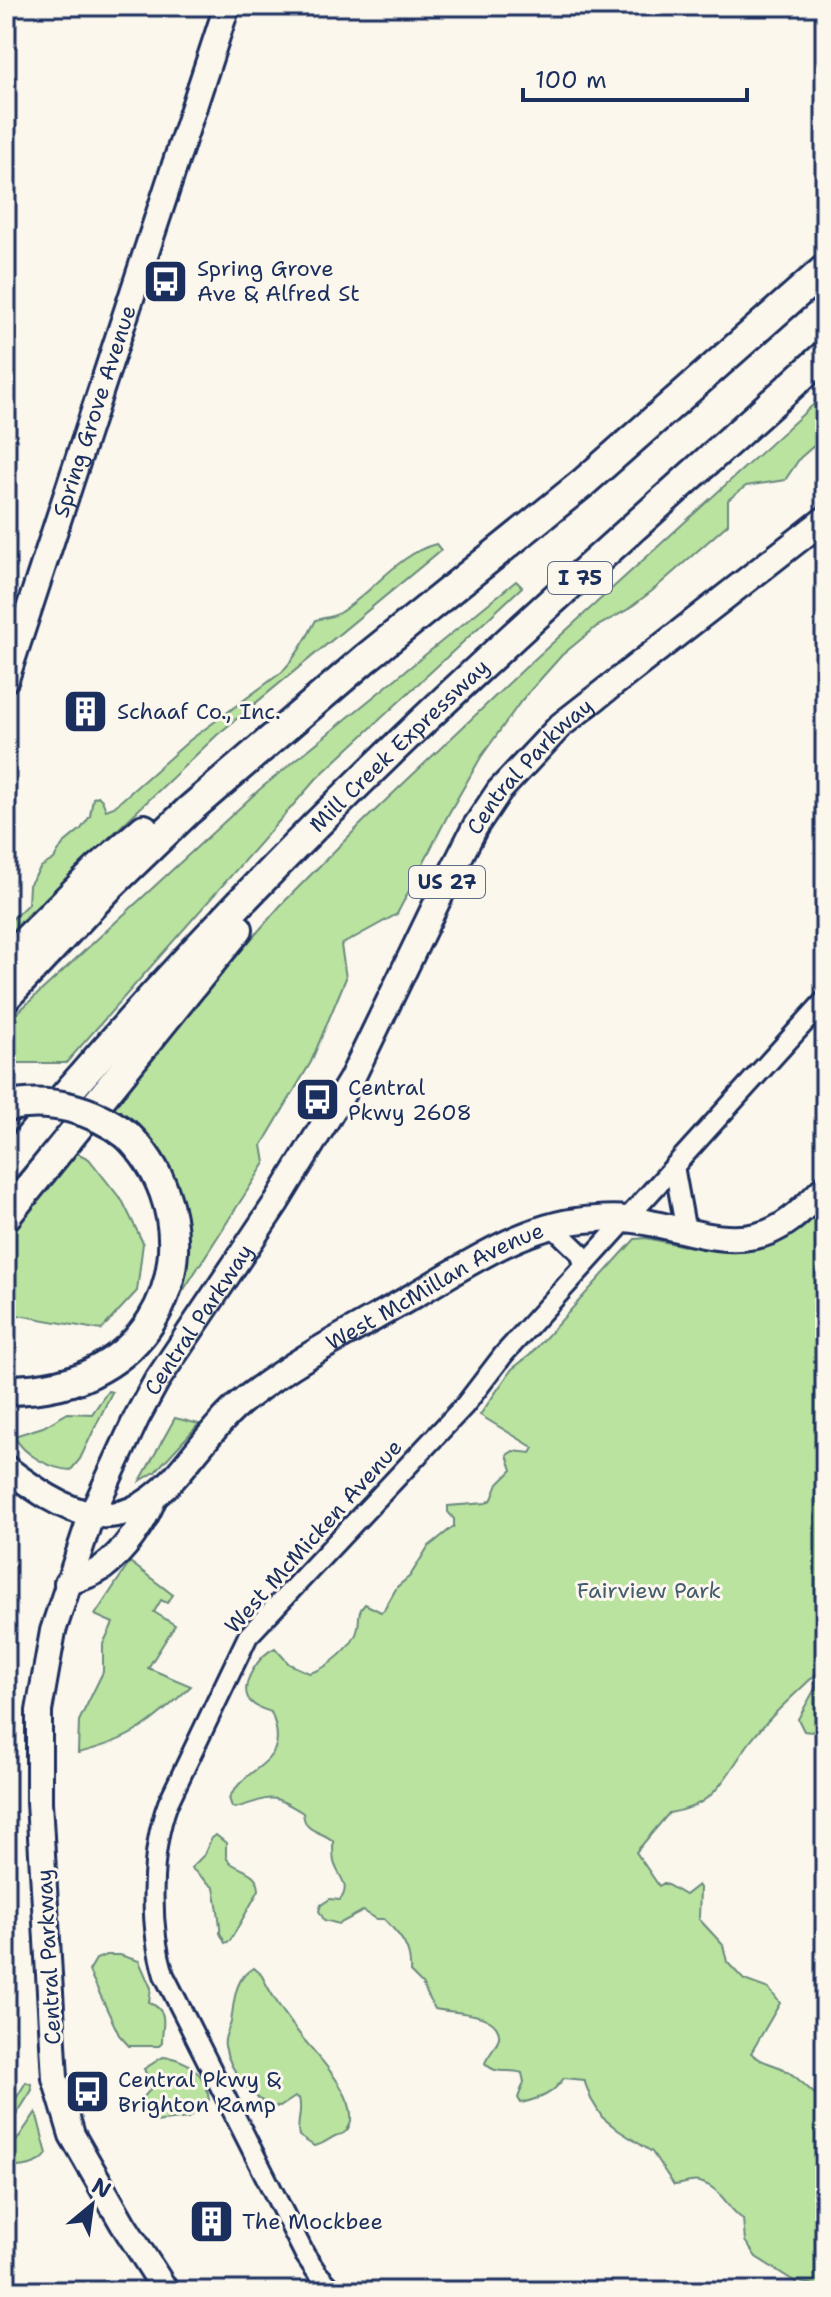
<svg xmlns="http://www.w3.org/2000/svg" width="831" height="2297" viewBox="0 0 831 2297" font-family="'Shantell Sans',sans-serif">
<rect width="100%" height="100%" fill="#fbf7ec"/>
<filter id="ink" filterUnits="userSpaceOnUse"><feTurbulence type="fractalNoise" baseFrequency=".0125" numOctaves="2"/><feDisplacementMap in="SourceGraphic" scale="16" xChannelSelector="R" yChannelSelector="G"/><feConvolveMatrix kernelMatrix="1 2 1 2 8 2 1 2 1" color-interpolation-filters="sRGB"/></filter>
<g filter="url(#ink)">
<g fill="#bae39f" stroke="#6a897e" stroke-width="2">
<path d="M825 394V436L800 458 785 480 746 486 728 500V524L652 591 627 610 596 627 562 655 521 701 481 757 449 813 397 914 341 945 346 978 311 1062 262 1145 265 1163 174 1305 185 1263 183 1202 157 1155 107 1106 280 906 363 822 525 668Z"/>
<path d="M436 544 441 550 217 735 6 936V925L28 904 29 885 41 867 54 859 63 844 81 829 90 816 93 798 98 796 102 800 106 810 114 807 190 740 282 672C295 658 308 636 316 620 324 617 331 618 339 613 372 594 397 554 436 544Z"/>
<path d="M516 581 522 587 317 778 66 1063H6V1026L16 1014 260 789Z"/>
<path d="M73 1151 89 1159 123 1202 143 1243 137 1291 101 1330 6 1313V1238Z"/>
<path d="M825 1204V1723C819 1731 814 1733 804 1731L798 1719 816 1687V1674C793 1696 769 1717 750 1742 724 1777 717 1806 669 1813L636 1852 659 1886 664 1883 685 1895 698 1885 700 1888 699 1919 723 1945 727 1962 744 1980 769 1989 780 2003 751 2053C761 2062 767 2062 779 2067 796 2074 811 2092 825 2103V2290L815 2285 794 2281 756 2257 745 2241 743 2219C726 2208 722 2187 699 2182 691 2180 682 2185 674 2185L652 2152 618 2130 602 2117 591 2099 584 2080 564 2078C552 2095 541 2098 521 2103L518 2098 524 2082 522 2073C508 2068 496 2076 485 2063 488 2055 501 2042 499 2034 495 2011 450 2013 435 2009L422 1984 410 1972C412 1948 400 1935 384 1919H377L363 1911 339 1924 324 1920 319 1911 321 1905 330 1899 340 1900C352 1885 338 1877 334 1862 333 1856 333 1848 333 1841 319 1829 305 1834 303 1813 268 1791 272 1798 235 1808L232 1807 229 1798C249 1761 293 1766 271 1712 263 1709 252 1706 248 1698 240 1682 261 1654 275 1648L289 1664 309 1673C326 1670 356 1645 358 1627 360 1616 357 1613 365 1604L381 1612 384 1610 397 1587 410 1576 428 1547 454 1526V1519L448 1512V1506L486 1503 492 1499 498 1484 512 1470 507 1455 513 1451 531 1453 534 1448 480 1415 512 1369 530 1355 635 1239 646 1238 684 1246C700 1236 727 1248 743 1252L814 1217Z"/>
<path d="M108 1391 112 1392 80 1459 71 1470C50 1469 24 1455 14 1436L43 1427 68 1413 92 1414Z"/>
<path d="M175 1418 199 1424 155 1472 140 1481Z"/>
<path d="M130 1562 173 1595 167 1603 161 1600 154 1612 175 1625 148 1668 191 1686C152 1723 132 1740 78 1753L79 1721 103 1672V1644L113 1623 95 1615Z"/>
<path d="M216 1835 226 1843C226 1844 226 1856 226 1857 232 1871 258 1867 259 1890L230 1941 225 1943 220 1933C221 1927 216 1897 214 1888L191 1868 204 1855 211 1839Z"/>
<path d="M107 1955H120L139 1961 151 1988 149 2002C170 2013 162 2021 162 2043L159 2046H129L119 2035 89 1971 96 1959Z"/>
<path d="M254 1968 261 1974C272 1997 289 2021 305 2041 319 2057 367 2108 346 2131 342 2136 342 2133 335 2136 327 2140 324 2144 314 2146L299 2136C296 2122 303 2112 299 2098L295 2097 280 2107C255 2106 229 2069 225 2046 223 2036 229 2031 231 2022 234 2003 234 1977 254 1968Z"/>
<path d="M163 2057C188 2058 206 2074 209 2100L188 2118 155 2122 143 2104 144 2097 152 2087 144 2069Z"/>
<path d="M26 2082 31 2084 32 2090 6 2131V2115Z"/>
<path d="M36 2112 47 2154C40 2165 20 2169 7 2166L6 2156Z"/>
</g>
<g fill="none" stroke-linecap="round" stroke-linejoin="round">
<defs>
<g id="minor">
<path d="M674 1166 686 1232"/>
<path d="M553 1227 580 1253 584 1264"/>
<path d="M334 2291 318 2274 305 2255 164 1975C149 1926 150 1851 168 1803L248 1636 465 1405 504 1354 825 1000"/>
</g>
<g id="major">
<path id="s1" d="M6 679 227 6"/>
<path id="s2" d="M6 1468C65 1512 115 1543 174 1478 199 1450 218 1420 248 1397 298 1358 358 1328 413 1296 465 1266 522 1226 584 1220 597 1219 613 1217 626 1219 680 1224 740 1259 790 1220 802 1211 814 1198 825 1187"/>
<path d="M67 1583C78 1579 92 1575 102 1568 125 1551 144 1523 154 1497"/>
<path id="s3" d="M166 2291 123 2224 72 2135 55 2078 39 1802V1711L53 1631 91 1516 137 1417 156 1382 276 1203 351 1080 437 902 475 827 499 791 561 725 825 519"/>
</g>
<g id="highway">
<path d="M6 960 98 869 144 829"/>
<path d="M6 997 111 885 188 811 366 658 583 483 825 269"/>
<path id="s4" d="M6 1166C130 1015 264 873 405 738 542 607 685 482 825 355"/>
<path d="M6 1216 238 929"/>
<path d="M6 1390C39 1390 72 1385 101 1368 188 1319 196 1202 127 1135"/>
</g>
</defs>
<use href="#minor" stroke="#1b2f5e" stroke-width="24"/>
<use href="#major" stroke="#1b2f5e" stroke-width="30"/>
<use href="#highway" stroke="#1b2f5e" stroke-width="34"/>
<use href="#minor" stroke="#fbf7ec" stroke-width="18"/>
<use href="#major" stroke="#fbf7ec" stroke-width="24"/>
<use href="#highway" stroke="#fbf7ec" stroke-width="28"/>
<defs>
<path id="highway-bridge" d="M6 1107C48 1097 93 1109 127 1135"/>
</defs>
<use href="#highway-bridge" stroke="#1b2f5e" stroke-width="34" stroke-linecap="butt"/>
<use href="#highway-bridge" stroke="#fbf7ec" stroke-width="28"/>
</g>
</g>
<defs>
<symbol id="bus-square" viewBox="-11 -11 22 22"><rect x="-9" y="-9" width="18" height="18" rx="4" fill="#1b2f5e" stroke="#fbf7ec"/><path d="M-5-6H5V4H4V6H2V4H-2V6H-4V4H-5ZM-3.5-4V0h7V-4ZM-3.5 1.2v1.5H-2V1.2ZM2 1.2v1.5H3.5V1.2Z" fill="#fff"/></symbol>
<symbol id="building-square" viewBox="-11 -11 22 22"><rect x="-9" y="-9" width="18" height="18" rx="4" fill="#1b2f5e" stroke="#fbf7ec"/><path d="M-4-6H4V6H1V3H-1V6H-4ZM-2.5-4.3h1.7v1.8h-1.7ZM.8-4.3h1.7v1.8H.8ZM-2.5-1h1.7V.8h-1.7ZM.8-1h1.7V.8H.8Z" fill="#fff"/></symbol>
</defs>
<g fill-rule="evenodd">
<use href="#bus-square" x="140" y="256" width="51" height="51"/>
<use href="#building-square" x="60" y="686" width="51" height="51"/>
<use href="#bus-square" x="292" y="1074" width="51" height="51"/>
<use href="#bus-square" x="62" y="2066" width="51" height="51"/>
<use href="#building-square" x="186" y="2196" width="51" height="51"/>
</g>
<g text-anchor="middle" stroke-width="6" stroke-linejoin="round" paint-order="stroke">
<g fill="#fbf7ec" stroke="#5e6b89" stroke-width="2">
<rect x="548" y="562" width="64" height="32" rx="6"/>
<rect x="409" y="866" width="76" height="32" rx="6"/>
</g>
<g font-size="20" font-weight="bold" fill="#1b2f5e">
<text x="580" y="585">I 75</text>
<text x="447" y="889">US 27</text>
</g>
<g font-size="22" fill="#1b2f5e" stroke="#fbf7ec" text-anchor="start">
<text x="197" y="276">Spring Grove<tspan x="197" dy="25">Ave &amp; Alfred St</tspan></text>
<text x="117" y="719">Schaaf Co., Inc.</text>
<text x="348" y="1095">Central<tspan x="348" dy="25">Pkwy 2608</tspan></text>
<text x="118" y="2087">Central Pkwy &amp;<tspan x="118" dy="25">Brighton Ramp</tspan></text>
<text x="242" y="2229">The Mockbee</text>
</g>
<g font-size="22" fill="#1b2f5e" stroke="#fbf7ec">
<text dy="8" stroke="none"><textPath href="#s1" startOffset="282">Spring Grove Avenue</textPath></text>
<text dy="8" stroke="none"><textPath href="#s4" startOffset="576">Mill Creek Expressway</textPath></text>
<text dy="8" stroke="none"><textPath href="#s3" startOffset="1684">Central Parkway</textPath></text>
<text dy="8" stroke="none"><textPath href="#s2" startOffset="520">West McMillan Avenue</textPath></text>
<text dy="8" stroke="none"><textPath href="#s3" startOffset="1036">Central Parkway</textPath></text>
<text transform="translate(313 1536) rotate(-48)" y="8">West McMicken Avenue</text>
<text transform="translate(48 1957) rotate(-93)" y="8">Central Parkway</text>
</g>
<g font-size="22" fill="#435c6e" stroke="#fbf7ec">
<text x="649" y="1598">Fairview Park</text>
</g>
</g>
<rect width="831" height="2297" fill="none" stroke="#fbf7ec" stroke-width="32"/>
<rect x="16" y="16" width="799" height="2265" fill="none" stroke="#1b2f5e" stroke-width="3" filter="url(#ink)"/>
<g transform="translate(92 2205) rotate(29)" stroke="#fbf7ec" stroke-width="6" paint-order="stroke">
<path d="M0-6L14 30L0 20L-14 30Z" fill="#1b2f5e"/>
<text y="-12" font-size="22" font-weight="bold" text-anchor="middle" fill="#1b2f5e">N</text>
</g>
<path d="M523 88v12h224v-12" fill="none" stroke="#1b2f5e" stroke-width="4"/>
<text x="535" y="88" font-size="24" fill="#1b2f5e" stroke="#fbf7ec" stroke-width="6" paint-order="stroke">100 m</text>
</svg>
